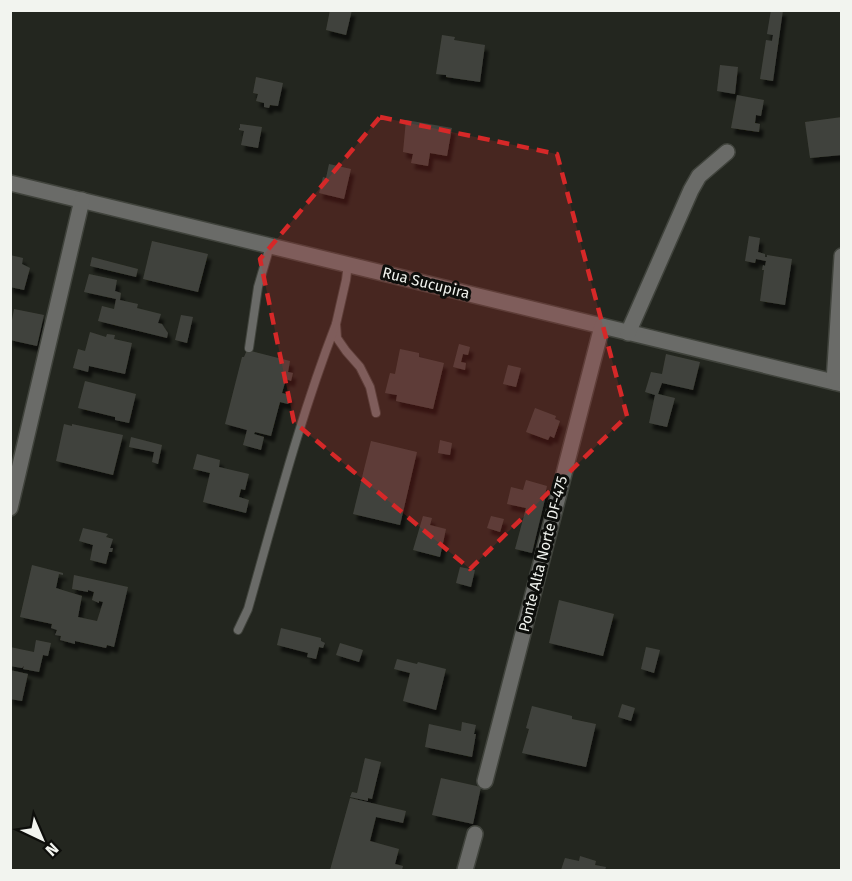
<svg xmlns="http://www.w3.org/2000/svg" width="852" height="881" viewBox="0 0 852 881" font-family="'Fira Sans',sans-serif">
<defs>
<filter id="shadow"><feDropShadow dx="3.5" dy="6" stdDeviation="1.5" flood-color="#0009"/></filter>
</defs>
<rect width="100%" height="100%" fill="#23261f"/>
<g fill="#41433c" filter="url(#shadow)">
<path d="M330 10H352L346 35 326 30Z"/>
<path d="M771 10H783L773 81 760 79 766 40 772 41 773 35 767 34Z"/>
<path d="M442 35 455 37 454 40 485 45 480 82 446 77V75L436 74Z"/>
<path d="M720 65 738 67 735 94 717 91Z"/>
<path d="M256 77 283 83 278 106 270 105 269 108 264 107V103L256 101 258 94 253 93Z"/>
<path d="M737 95 764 100 761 116 756 115 755 123 760 124 759 132 731 128Z"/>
<path d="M842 117V155L810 158 805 122Z"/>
<path d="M406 120 452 128 447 156 430 153 428 166 411 163 413 154 403 152Z"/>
<path d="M240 124 262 127 258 148 241 145 244 131 239 130V128H240Z"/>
<path d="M329 164 351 169 344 199 319 193 323 177 326 178Z"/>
<path d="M749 236 760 238 758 252 765 254V257H767V255L792 259 785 305 760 301 764 270H762L763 265 765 266 766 261 756 259 755 263 745 261Z"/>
<path d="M152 241 208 254 198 292 143 279Z"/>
<path d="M10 255 23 258 22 264 30 268 24 290 10 287Z"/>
<path d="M92 257 138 269 136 277 90 266Z"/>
<path d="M89 274 117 280 115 291 121 293 120 300 138 304 137 308 161 314 158 323 162 324 168 333 167 338 98 321 102 306 114 309 116 299 84 292Z"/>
<path d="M14 309 44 315 37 346 10 340V320H12Z"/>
<path d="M181 315 193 317 187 343 175 340Z"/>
<path d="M90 332 106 337 107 334 115 335 114 339 132 343 125 374 89 366 88 372 73 368 78 349 85 351Z"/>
<path d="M459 344 470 347 468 355 463 354 461 362 466 363 465 370 453 367Z"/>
<path d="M400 349 419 353V357L444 363 433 409 396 401 397 395 385 393 390 373 395 374Z"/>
<path d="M247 350 290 361 288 372 293 373 291 381 286 379 282 393 290 395 288 404 280 402 271 436 255 432 254 434 264 437 261 450 243 445 247 430 225 424 242 357H244Z"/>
<path d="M666 354 700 362 693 390 662 383 658 394 675 398 667 427 649 423 655 395 645 392 651 372 662 374Z"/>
<path d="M508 365 521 368 516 387 503 384Z"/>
<path d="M85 381 136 394 129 423 115 420V417L78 408Z"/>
<path d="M535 408 556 416 555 419 560 421 554 438 550 436 548 440 526 432Z"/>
<path d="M64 424 72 426V424L123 435 113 475 56 461Z"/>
<path d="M131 437 162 445 158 464 152 462 154 452 129 447Z"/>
<path d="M440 440 452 443 450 455 438 453Z"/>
<path d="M371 441 417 452 400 525 353 514Z"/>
<path d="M197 454 220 460 219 467 249 474 245 490 241 489 239 497 249 500 246 513 203 502 210 473 193 469Z"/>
<path d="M526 480 547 486 545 495H546L532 553 515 549 526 508 507 504 511 487 523 490Z"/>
<path d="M423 516 432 518 430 525 446 529 440 557 413 550Z"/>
<path d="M491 516 504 519 500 532 487 528Z"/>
<path d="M83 528 108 534 106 537 113 539 110 548H113L112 552H109L106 564 90 560 93 545 79 541Z"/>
<path d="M32 565 63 573V575L59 574 56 588 82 596 78 617 97 621 103 602 99 601V603L92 600 94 592 88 590V592L72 589 74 575 128 587 114 647 107 645 106 648 75 641V644L60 640 61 636 55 635 57 630 51 628 52 624 20 617Z"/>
<path d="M460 567 475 570 471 587 456 583Z"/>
<path d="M559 600 614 614 603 656 549 643Z"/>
<path d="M281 628 321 638V641L325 643 323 648 319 647 316 659 307 657 308 653 277 645Z"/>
<path d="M36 640 51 643 48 656 43 655 39 672 23 669 24 666 22 668 10 666V647L34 652Z"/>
<path d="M340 643 363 650 359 662 336 655Z"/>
<path d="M646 647 660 650 654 673 641 669Z"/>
<path d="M397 659 417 664 418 662 446 669 436 710 403 701 410 673 394 669Z"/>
<path d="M10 670 28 674 22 701 10 699Z"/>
<path d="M622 704 635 708 631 721 618 717Z"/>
<path d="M532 706 572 716V719L596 724 586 767 522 753 529 729 526 728Z"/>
<path d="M462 722 476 725 474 734H476L472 757 425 747 429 724 461 731Z"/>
<path d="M365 758 381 762 372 799 368 798V801L350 797 352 792 357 793Z"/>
<path d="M441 778 481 787 473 824 432 815Z"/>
<path d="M350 798 406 811 403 823 376 817 370 841 399 849 395 864 403 866 402 870H330Z"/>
<path d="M580 856 596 861 595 865 606 867 605 870H561L565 858 579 861Z"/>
</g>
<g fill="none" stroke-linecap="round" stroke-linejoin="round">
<defs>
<g id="service">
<path d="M348 264 346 280 336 324 337 338 346 351 360 367 370 387 376 413"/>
<path d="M249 348 258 287 270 246"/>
<path d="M238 630 248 609C275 514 300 417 336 324"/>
</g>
<g id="minor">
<path d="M10 183 842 384"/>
<path d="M628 333 691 190 699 176 727 152"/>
<path d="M834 382 842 256"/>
<path d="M10 508 82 200"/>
<path d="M485 781 602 326"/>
<path d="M465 870 475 834"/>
</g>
</defs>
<use href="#service" stroke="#40433c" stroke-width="10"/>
<use href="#minor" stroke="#40433c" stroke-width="18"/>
<use href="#service" stroke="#6a6b68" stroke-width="8"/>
<use href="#minor" stroke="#6a6b68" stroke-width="15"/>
</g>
<path fill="#d62828" fill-opacity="0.2" stroke="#d62828" stroke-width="4.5" stroke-dasharray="12 8" stroke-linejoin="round" d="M380 117 557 154 627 416 470 569 294 422 260 259Z"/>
<g text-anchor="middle" stroke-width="6" stroke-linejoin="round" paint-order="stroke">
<g font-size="15" fill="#f2f4ef" stroke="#0d0e0b">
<text transform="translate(426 283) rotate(14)" y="5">Rua Sucupira</text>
<text transform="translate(543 554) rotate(-76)" y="5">Ponte Alta Norte DF-475</text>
</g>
</g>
<rect width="852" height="881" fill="none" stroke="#f2f4ef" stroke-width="24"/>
<g transform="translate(42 839) rotate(136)" stroke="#0d0e0b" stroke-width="4.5" paint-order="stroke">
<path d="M0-4.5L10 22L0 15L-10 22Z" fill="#f2f4ef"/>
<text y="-9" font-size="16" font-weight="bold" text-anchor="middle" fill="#f2f4ef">N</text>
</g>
</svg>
